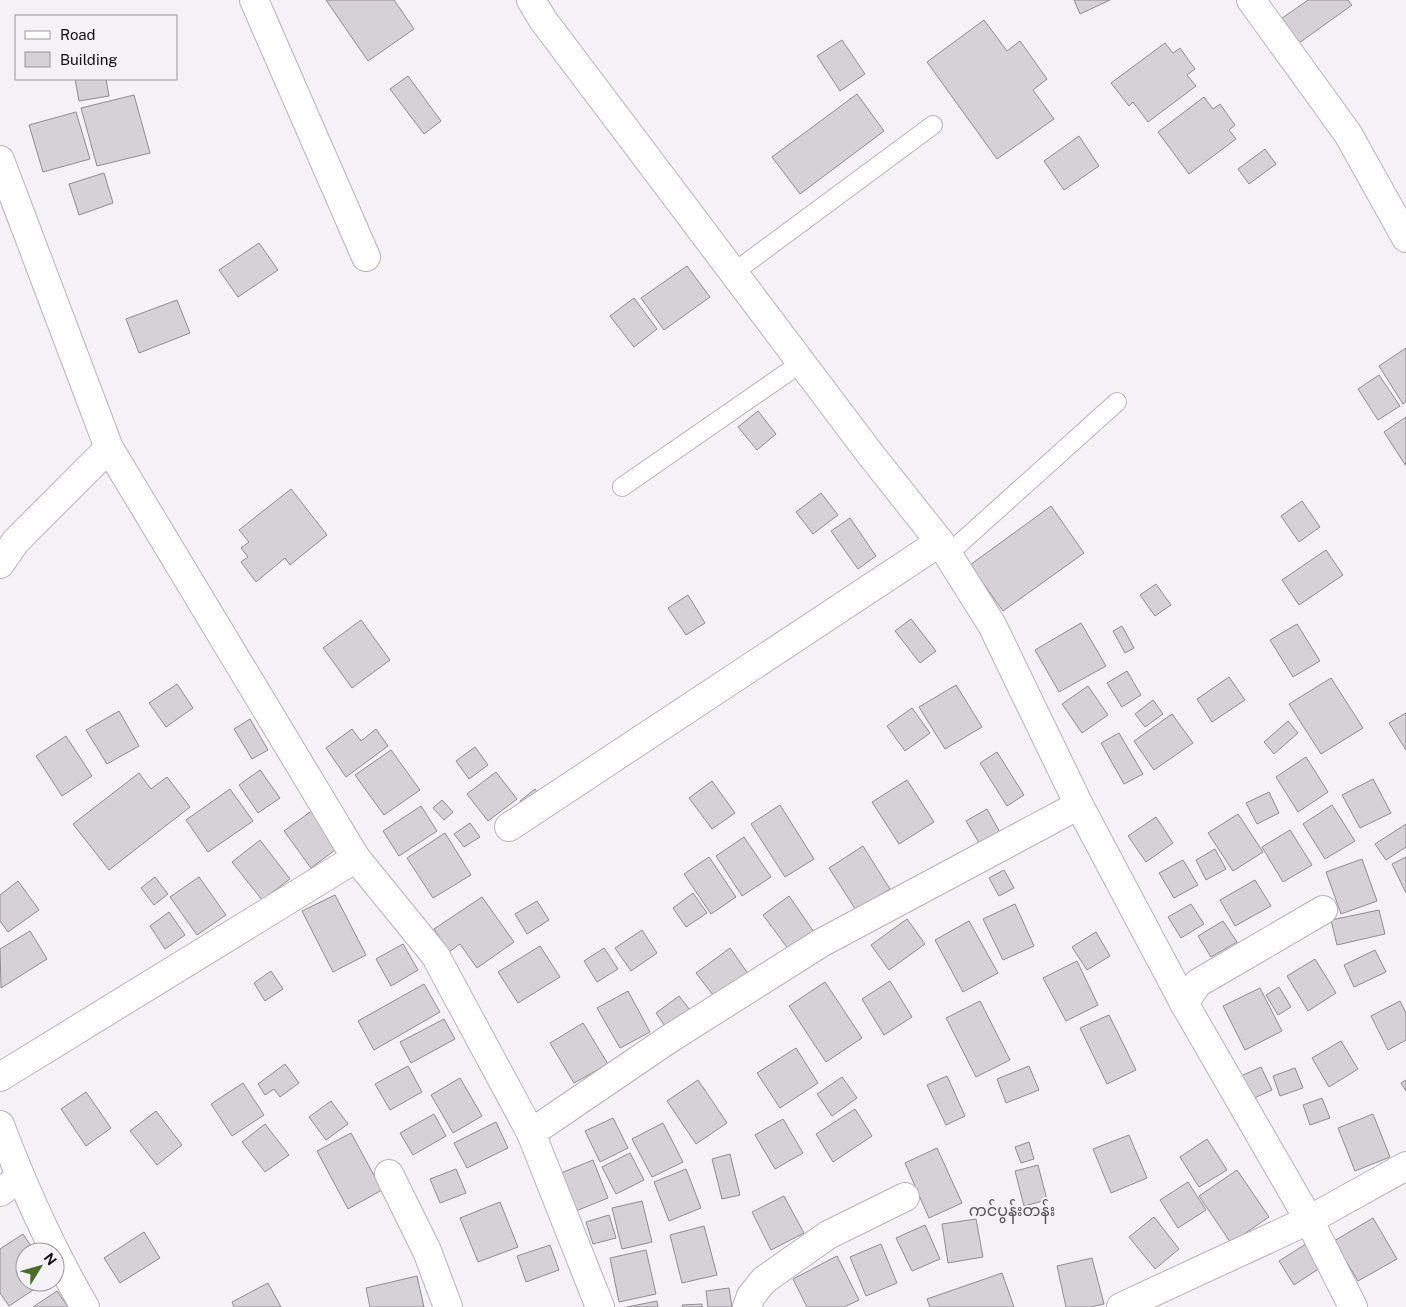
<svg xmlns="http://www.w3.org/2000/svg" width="1406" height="1307" viewBox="0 0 1406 1307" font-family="'Public Sans','Noto Sans Myanmar',sans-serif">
<rect width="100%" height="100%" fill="#f4f1f7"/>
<g fill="#d4d1d7" stroke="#8f8c92">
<path d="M326 0H394L414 29 368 61Z"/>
<path d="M1074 0H1110L1080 14Z"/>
<path d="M1308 0H1348L1352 5 1299 43 1281 19Z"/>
<path d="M984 20 1007 51 1020 41 1047 79 1033 90 1054 119 997 159 927 62Z"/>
<path d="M842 40 865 74 840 91 817 56Z"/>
<path d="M1165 43 1173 53 1180 48 1195 69 1187 75 1196 86 1148 122 1133 102 1129 106 1111 83Z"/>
<path d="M408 76 441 121 424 134 390 89Z"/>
<path d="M75 79H106L109 96 79 101Z"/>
<path d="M857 94 884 131 800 194 772 157Z"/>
<path d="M134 95 150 153 97 166 81 108Z"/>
<path d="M1204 97 1213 109 1220 104 1235 125 1229 130 1236 139 1189 174 1158 132Z"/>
<path d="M76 112 90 159 43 172 29 125Z"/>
<path d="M1079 136 1099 166 1064 190 1044 161Z"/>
<path d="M1265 149 1276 164 1249 184 1238 169Z"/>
<path d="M104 173 113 203 79 215 69 184Z"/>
<path d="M259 243 278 270 238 297 219 270Z"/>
<path d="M687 266 710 297 664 330 641 298Z"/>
<path d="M634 298 657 329 634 347 610 316Z"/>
<path d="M177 300 190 333 139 353 126 319Z"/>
<path d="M1406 348V402L1403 404 1379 366Z"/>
<path d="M1379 375 1400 406 1378 420 1358 389Z"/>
<path d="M758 411 776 434 757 450 738 427Z"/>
<path d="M1406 417V466L1384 432Z"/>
<path d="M291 489 327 535 290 565 285 558 256 582 241 562 248 557 241 548 249 542 239 530Z"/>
<path d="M821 493 838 515 813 534 796 512Z"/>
<path d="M1302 501 1320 527 1299 542 1281 516Z"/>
<path d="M1051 506 1084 553 1003 611 970 565Z"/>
<path d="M850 518 876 556 858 569 831 531Z"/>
<path d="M1326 550 1343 575 1299 605 1282 580Z"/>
<path d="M1156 584 1171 605 1155 616 1140 595Z"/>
<path d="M688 595 705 623 686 635 668 608Z"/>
<path d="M911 619 936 651 920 663 895 631Z"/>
<path d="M361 620 390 660 352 688 323 648Z"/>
<path d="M1081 623 1106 666 1059 692 1035 650Z"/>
<path d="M1297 624 1320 661 1293 677 1270 640Z"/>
<path d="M1122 626 1134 648 1125 653 1113 631Z"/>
<path d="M1127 671 1141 695 1122 707 1107 683Z"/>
<path d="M1229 677 1245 700 1212 722 1197 699Z"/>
<path d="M1331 678 1363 728 1321 754 1289 704Z"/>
<path d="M177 684 193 708 166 727 149 703Z"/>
<path d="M956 685 982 727 945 749 919 707Z"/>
<path d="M1088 686 1108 715 1082 733 1062 704Z"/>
<path d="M1153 700 1163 714 1145 727 1135 714Z"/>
<path d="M912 708 930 733 905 751 887 726Z"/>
<path d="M119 711 139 746 107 764 86 730Z"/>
<path d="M1406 713V750L1389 723Z"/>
<path d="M1172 714 1193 743 1154 770 1134 741Z"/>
<path d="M250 719 268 750 252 759 234 729Z"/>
<path d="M1288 721 1298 733 1274 754 1264 742Z"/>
<path d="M352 729 361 741 376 729 388 746 346 777 326 748Z"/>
<path d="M1119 733 1143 774 1124 784 1101 743Z"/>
<path d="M66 736 92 776 62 796 36 756Z"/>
<path d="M475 747 488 765 469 779 456 761Z"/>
<path d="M391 750 420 790 384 815 355 775Z"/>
<path d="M997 752 1024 795 1007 806 980 763Z"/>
<path d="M1306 757 1328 792 1298 812 1276 777Z"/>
<path d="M260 770 280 798 258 813 239 785Z"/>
<path d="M496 772 517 799 488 821 467 794Z"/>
<path d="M139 773 151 789 167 777 190 807 109 870 73 824Z"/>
<path d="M1373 779 1391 813 1360 828 1342 795Z"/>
<path d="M907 780 934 822 899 844 872 802Z"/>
<path d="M712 781 735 813 712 829 689 798Z"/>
<path d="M230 789 253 821 208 852 186 820Z"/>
<path d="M535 789 544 802 529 812 520 801Z"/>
<path d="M1269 792 1279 813 1257 824 1246 803Z"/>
<path d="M442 800 453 812 444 820 433 808Z"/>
<path d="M780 805 814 859 785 877 751 824Z"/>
<path d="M1332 805 1355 841 1325 859 1303 824Z"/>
<path d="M421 806 437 831 399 856 383 831Z"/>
<path d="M317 807 343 844 311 868 284 831Z"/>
<path d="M987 809 1001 834 981 846 966 821Z"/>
<path d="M1238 814 1263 852 1233 871 1208 833Z"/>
<path d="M1156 817 1173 843 1146 862 1128 836Z"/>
<path d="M470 823 480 837 464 847 454 834Z"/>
<path d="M1406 824V847L1386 860 1375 844Z"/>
<path d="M1290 830 1312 865 1283 882 1262 847Z"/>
<path d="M445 833 471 875 433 898 407 858Z"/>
<path d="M744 837 771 877 742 896 716 856Z"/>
<path d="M260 840 290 879 262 900 232 862Z"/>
<path d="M863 846 890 889 856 910 829 868Z"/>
<path d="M1215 849 1226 869 1206 880 1196 860Z"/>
<path d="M709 857 736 897 711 914 684 874Z"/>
<path d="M1406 857V893L1392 864Z"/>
<path d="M1362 859 1377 901 1341 914 1326 872Z"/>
<path d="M1183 860 1198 885 1174 898 1159 873Z"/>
<path d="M1004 870 1014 888 999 896 989 878Z"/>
<path d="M155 877 168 894 154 905 141 888Z"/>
<path d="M199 877 226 915 197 935 170 897Z"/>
<path d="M1255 880 1271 906 1235 926 1220 900Z"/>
<path d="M18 881 39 910 8 932 0 921V895Z"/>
<path d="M693 893 707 913 686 927 673 908Z"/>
<path d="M335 895 366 955 333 972 302 911Z"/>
<path d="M789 896 814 932 789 950 763 915Z"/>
<path d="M482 897 514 942 477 968 460 944 449 952 434 929Z"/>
<path d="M537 901 549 920 527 934 515 914Z"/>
<path d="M1015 904 1034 946 1003 960 983 919Z"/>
<path d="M1191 904 1204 924 1181 938 1168 917Z"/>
<path d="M1379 910 1385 934 1337 945 1331 920Z"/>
<path d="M169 912 185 935 165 949 150 926Z"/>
<path d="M907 919 925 944 889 970 871 945Z"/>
<path d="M969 921 998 973 963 992 935 940Z"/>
<path d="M1223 921 1237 942 1211 957 1198 936Z"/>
<path d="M642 930 657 953 631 971 615 948Z"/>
<path d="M30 931 47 959 1 988 0 949Z"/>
<path d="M1096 932 1110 956 1087 970 1072 947Z"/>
<path d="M403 944 418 970 391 986 376 959Z"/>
<path d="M540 946 560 977 518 1003 498 972Z"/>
<path d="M604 948 618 969 597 982 584 961Z"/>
<path d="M730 948 749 975 716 999 696 973Z"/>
<path d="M1375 950 1386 972 1354 987 1344 965Z"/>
<path d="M1315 959 1336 993 1308 1011 1287 976Z"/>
<path d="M1077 961 1098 1005 1066 1021 1043 978Z"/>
<path d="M271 971 283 989 265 1001 254 983Z"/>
<path d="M890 981 912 1017 884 1035 862 999Z"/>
<path d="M825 982 862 1038 826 1062 789 1006Z"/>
<path d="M424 984 440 1012 374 1050 358 1021Z"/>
<path d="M1279 987 1291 1007 1278 1015 1266 995Z"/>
<path d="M1260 988 1282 1031 1245 1050 1223 1006Z"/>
<path d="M628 991 650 1032 620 1048 597 1008Z"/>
<path d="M679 996 693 1014 669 1032 656 1013Z"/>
<path d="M980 1001 1010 1060 976 1077 946 1018Z"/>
<path d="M1400 1001 1406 1013V1040L1388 1050 1371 1016Z"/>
<path d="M1109 1015 1136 1070 1107 1084 1080 1028Z"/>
<path d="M444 1019 455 1039 411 1063 400 1042Z"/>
<path d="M583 1023 608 1064 574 1083 550 1043Z"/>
<path d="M1341 1041 1358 1069 1329 1087 1312 1058Z"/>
<path d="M796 1048 818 1083 780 1108 757 1073Z"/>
<path d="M285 1064 299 1083 280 1097 274 1089 265 1095 258 1084Z"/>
<path d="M408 1066 422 1092 390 1110 375 1084Z"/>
<path d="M1029 1066 1039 1090 1006 1103 997 1079Z"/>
<path d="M1261 1067 1272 1090 1252 1099 1241 1076Z"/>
<path d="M1295 1068 1303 1088 1280 1096 1273 1076Z"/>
<path d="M947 1076 965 1116 946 1125 927 1085Z"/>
<path d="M842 1077 857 1098 832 1116 817 1094Z"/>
<path d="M460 1078 482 1116 453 1133 431 1095Z"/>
<path d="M698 1080 727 1123 696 1144 667 1101Z"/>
<path d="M1406 1080V1091L1401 1083Z"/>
<path d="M243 1083 264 1115 232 1136 211 1104Z"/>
<path d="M86 1092 111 1128 86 1146 61 1109Z"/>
<path d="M1322 1098 1330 1118 1310 1125 1303 1105Z"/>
<path d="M331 1101 348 1124 326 1140 309 1117Z"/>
<path d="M855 1109 872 1136 833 1162 816 1134Z"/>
<path d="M156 1111 182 1145 157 1165 130 1131Z"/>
<path d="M434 1114 446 1136 413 1155 400 1133Z"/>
<path d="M1373 1114 1390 1157 1355 1171 1338 1128Z"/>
<path d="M613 1118 628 1148 600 1162 585 1131Z"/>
<path d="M783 1119 803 1153 775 1169 755 1135Z"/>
<path d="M496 1122 508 1148 467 1168 454 1143Z"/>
<path d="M663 1123 683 1162 652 1177 632 1139Z"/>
<path d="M265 1124 289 1155 265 1172 242 1142Z"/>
<path d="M351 1133 382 1190 348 1209 317 1151Z"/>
<path d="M1129 1135 1147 1178 1111 1193 1093 1149Z"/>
<path d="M1207 1139 1227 1170 1199 1187 1180 1157Z"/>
<path d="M1029 1142 1034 1159 1021 1163 1015 1147Z"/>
<path d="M937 1148 962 1203 929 1218 905 1163Z"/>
<path d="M630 1153 644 1180 616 1194 602 1167Z"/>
<path d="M730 1154 740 1195 722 1199 712 1159Z"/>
<path d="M593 1160 608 1198 576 1211 561 1173Z"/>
<path d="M1038 1165 1047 1200 1024 1206 1015 1171Z"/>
<path d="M456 1169 466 1193 440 1203 430 1179Z"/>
<path d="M686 1169 701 1208 669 1221 654 1182Z"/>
<path d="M1237 1170 1269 1217 1231 1243 1199 1196Z"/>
<path d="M1188 1182 1206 1210 1178 1228 1160 1200Z"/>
<path d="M784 1196 804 1233 771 1250 752 1212Z"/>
<path d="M642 1201 652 1242 622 1249 612 1208Z"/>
<path d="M500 1202 518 1247 478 1262 460 1218Z"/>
<path d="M609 1215 616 1238 593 1244 586 1222Z"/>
<path d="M1154 1217 1179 1249 1155 1269 1129 1237Z"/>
<path d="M1373 1218 1397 1259 1358 1281 1334 1241Z"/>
<path d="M976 1219 983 1257 948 1263 942 1224Z"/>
<path d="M925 1225 940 1259 912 1271 896 1238Z"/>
<path d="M704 1226 717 1275 682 1283 670 1235Z"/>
<path d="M144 1232 160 1258 120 1283 104 1258Z"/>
<path d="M23 1234 35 1252H25V1282H45L9 1306 0 1293V1249Z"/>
<path d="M881 1244 897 1283 866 1296 850 1257Z"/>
<path d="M1306 1244 1320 1268 1294 1285 1279 1261Z"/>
<path d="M550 1245 559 1270 526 1282 517 1256Z"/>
<path d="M646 1250 656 1294 619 1302 610 1258Z"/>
<path d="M837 1256 859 1300 844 1307H807L793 1279Z"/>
<path d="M1092 1258 1104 1304 1090 1307H1066L1057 1266Z"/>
<path d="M1002 1273 1014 1307H930L927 1299Z"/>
<path d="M417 1276 424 1307H370L366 1288Z"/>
<path d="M268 1283 281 1307H234L232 1302Z"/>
<path d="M729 1288 732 1307H708L706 1291Z"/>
<path d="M57 1291 68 1307H33Z"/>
<path d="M657 1301 658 1307H627Z"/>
<path d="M702 1304V1307H683L682 1305Z"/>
</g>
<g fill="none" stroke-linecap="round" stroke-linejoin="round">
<defs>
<g id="lane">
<path d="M733 273 933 125"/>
<path d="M622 487 801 363"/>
<path d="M948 554 1117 402"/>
</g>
<g id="street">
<path d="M254 0 366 257"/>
<path d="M531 0 543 20 871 455 940 542 992 625 1079 805 1184 1003 1309 1220 1353 1307"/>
<path d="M1251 0 1348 134 1406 238"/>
<path d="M0 160 109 448 356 858 435 955 531 1133 600 1307"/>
<path d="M0 564 16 541 109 448"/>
<path d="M509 827 940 542"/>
<path d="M1184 1003 1198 983 1323 910"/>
<path d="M0 1077 356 858"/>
<path d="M0 1125C24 1188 51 1249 85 1307"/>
<path d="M531 1133 669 1039 821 943 1079 805"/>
<path d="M389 1174 427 1251 448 1307"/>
<path d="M0 1192 20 1178"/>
<path d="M747 1307 751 1296 764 1280 828 1235 905 1197"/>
<path d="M1121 1307 1309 1220 1406 1166"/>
</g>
</defs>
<use href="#lane" stroke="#b6b3b9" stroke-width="20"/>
<use href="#street" stroke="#b6b3b9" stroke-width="30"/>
<use href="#lane" stroke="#fff" stroke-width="18"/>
<use href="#street" stroke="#fff" stroke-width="28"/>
</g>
<g text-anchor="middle" stroke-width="4" stroke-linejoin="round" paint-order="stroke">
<g font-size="16" fill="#555258" stroke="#f4f1f7">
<text x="1012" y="1216">ကင်ပွန်းတန်း</text>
</g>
</g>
<rect x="15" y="15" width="162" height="65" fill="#f4f1f7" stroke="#99979b"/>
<rect x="25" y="31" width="25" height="8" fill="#ffffff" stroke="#99979b"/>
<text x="60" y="40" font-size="15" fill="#100f11">Road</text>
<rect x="25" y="52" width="25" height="15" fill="#d4d1d7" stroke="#99979b"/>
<text x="60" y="65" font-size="15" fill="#100f11">Building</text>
<g transform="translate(40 1267) rotate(53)"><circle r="24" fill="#f4f1f7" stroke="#99979b"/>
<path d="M0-4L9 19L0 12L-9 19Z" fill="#496e28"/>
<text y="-8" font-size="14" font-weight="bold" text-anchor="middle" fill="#100f11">N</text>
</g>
</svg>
